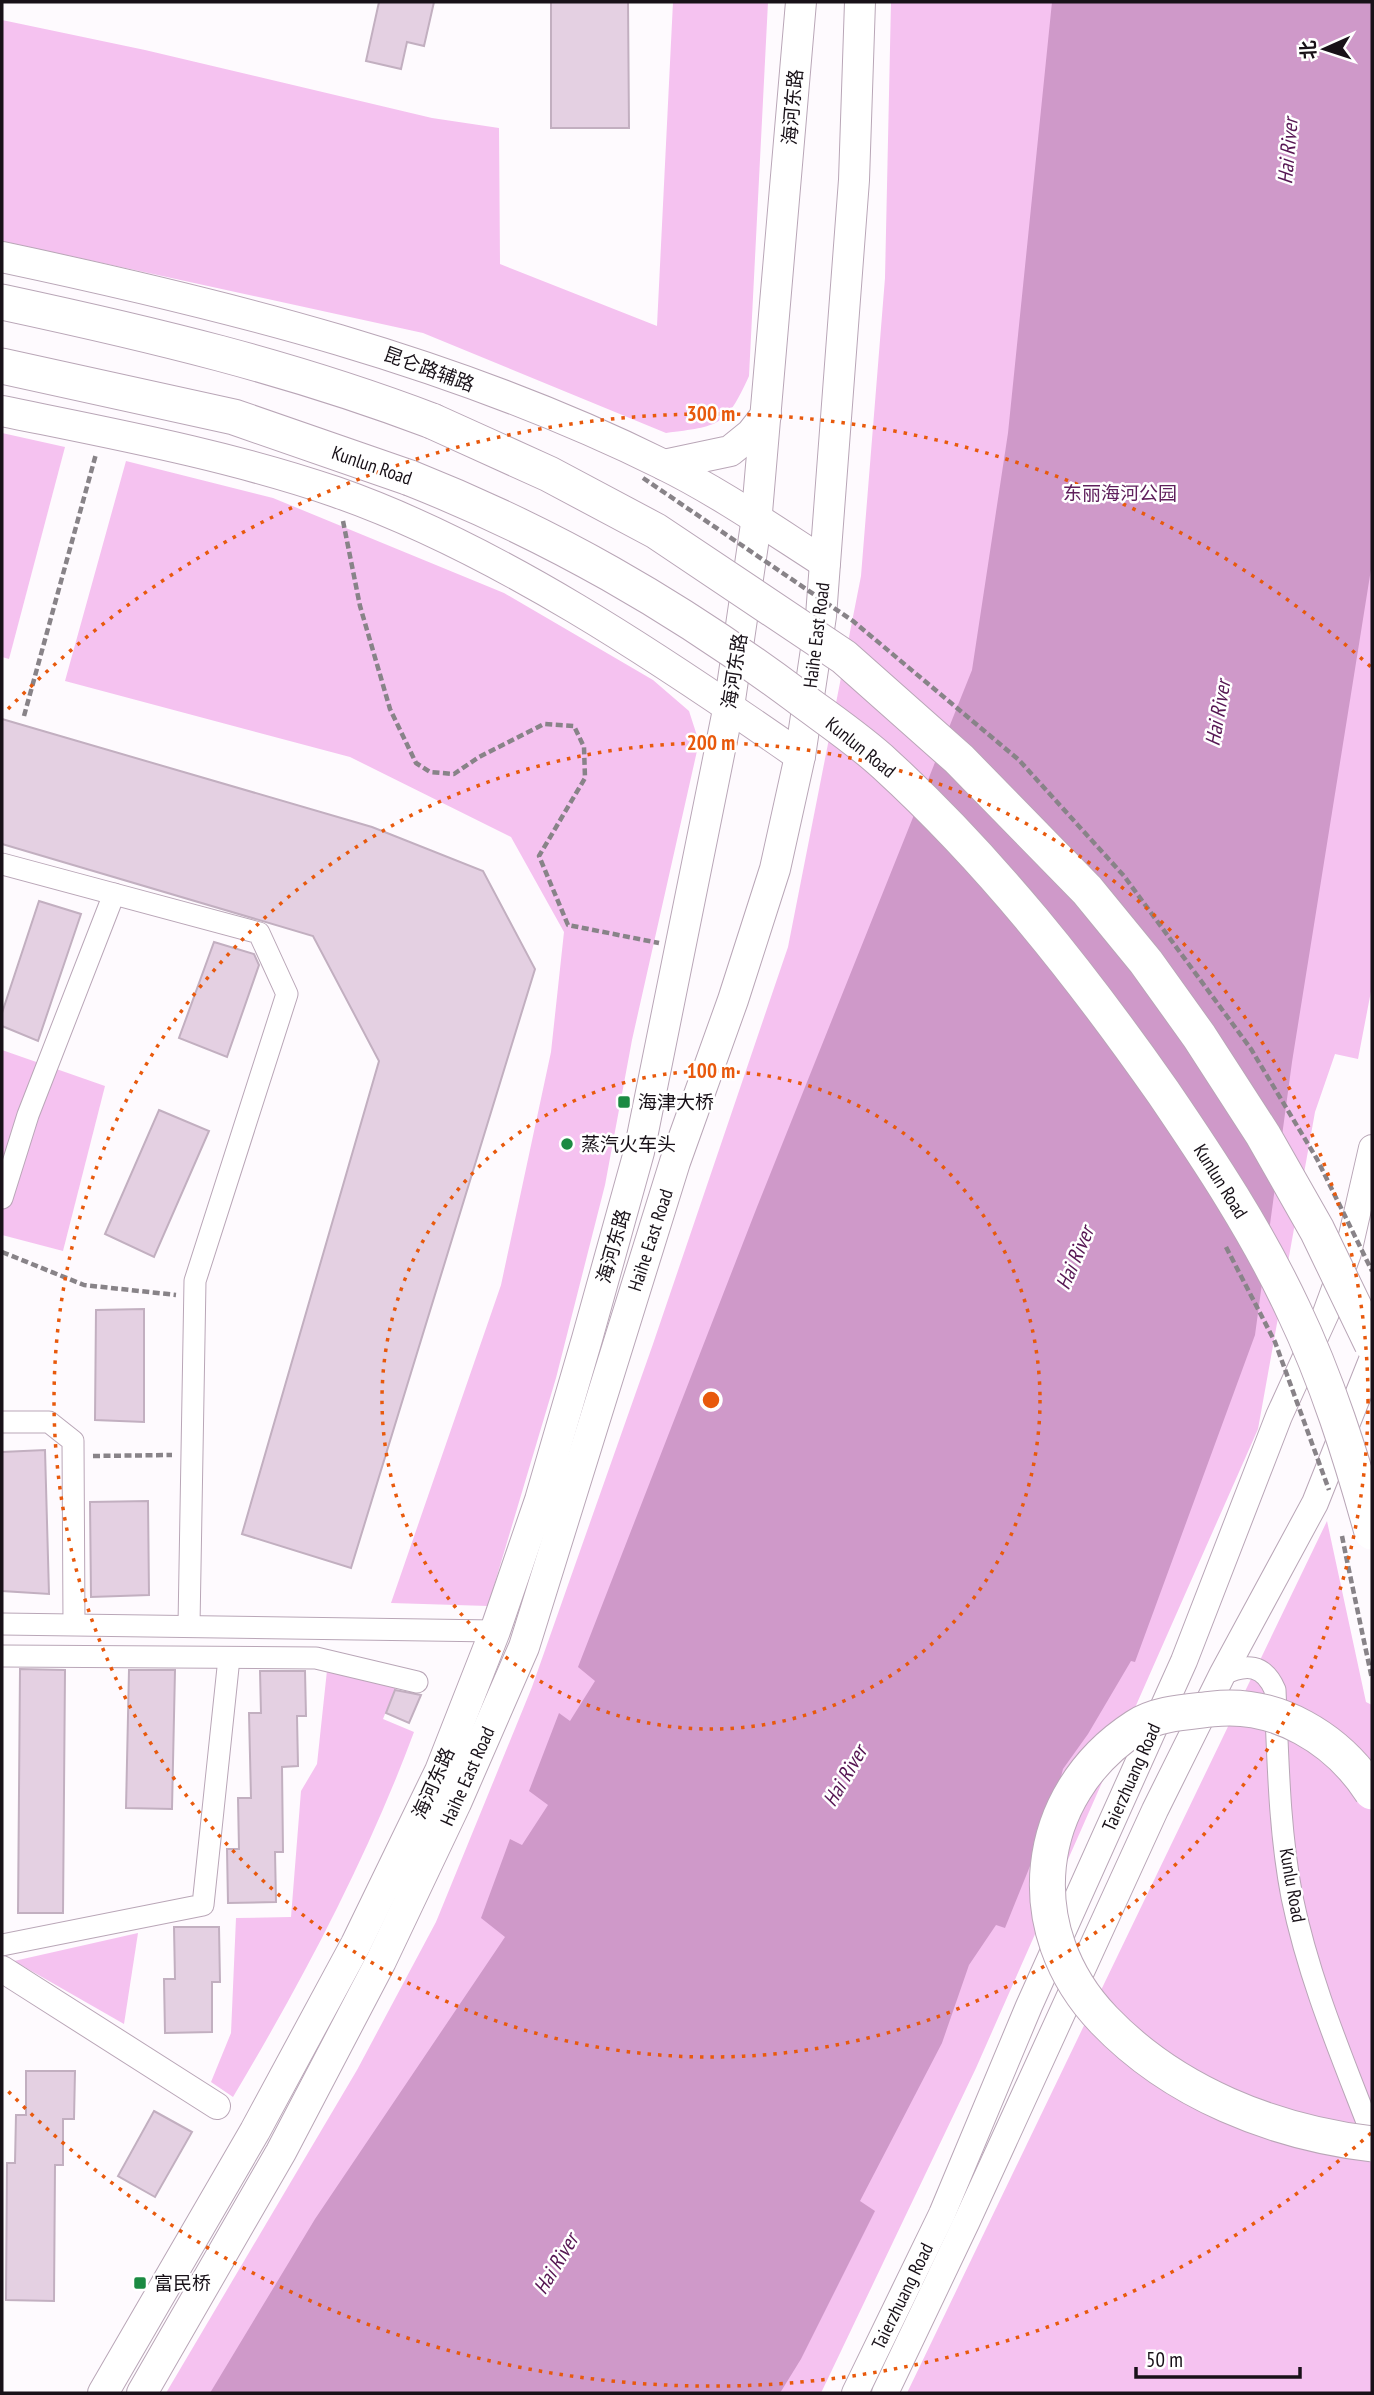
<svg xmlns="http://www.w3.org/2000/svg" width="1374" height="2395" viewBox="0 0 1374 2395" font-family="'PT Sans Narrow','Noto Sans SC',sans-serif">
<rect width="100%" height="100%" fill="#fefafe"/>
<g fill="#f5c2f0">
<path d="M673 2H768L749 376C726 427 719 426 666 433L423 333 2 241V20L145 50 432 118 499 128 500 264 657 326Z"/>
<path d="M891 2H1372V986L1358 1059 1335 1054 1315 1112 1258 1429 976 2068 821 2393H166L357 2070 436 1922 532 1687 653 1344 788 947 861 576 885 278Z"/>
<path d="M2 433 65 447 9 659 2 657Z"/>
<path d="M126 461 273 498 504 593 653 680 689 711 699 742 632 1040 605 1185 556 1378 488 1606 391 1603 501 1285 551 1052 564 932 511 837 350 757 65 681Z"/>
<path d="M2 1050 105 1086 63 1251 2 1235Z"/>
<path d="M1327 1521 1366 1702 1372 1705V2393H907Z"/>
<path d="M328 1661 402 1672 383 1719 414 1732C367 1859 302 1981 233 2097L211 2082 231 2033 236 1918 291 1917 301 1791 317 1764Z"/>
<path d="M138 1933 124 2024 14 1961Z"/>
</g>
<path fill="#cf99c9" d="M1052 2H1372V563L1292 1062 1255 1335 1135 1662 1131 1661 1088 1734 1063 1769 1051 1814 1005 1928 996 1925 969 1965 942 2043 860 2201 875 2211 801 2359 780 2393H210L315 2219 505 1937 481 1918 510 1839 522 1845 548 1805 529 1791 559 1713 570 1721 595 1681 578 1667 757 1207 972 670 1008 433Z"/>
<g fill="#e4d0e2" stroke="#c2afc0" stroke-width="2">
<path d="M379 2H434L424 46 407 42 401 69 366 61Z"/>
<path d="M551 2H628L629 128H551Z"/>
<path d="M2 719 372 827 483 871 535 969 351 1568 242 1534 379 1061 313 936 2 844Z"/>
<path d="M39 901 81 914 38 1041 2 1026V1013Z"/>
<path d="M214 942 254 954 259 965 227 1057 179 1038Z"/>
<path d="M159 1110 209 1131 154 1257 105 1234Z"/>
<path d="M144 1309V1422L95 1420 96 1310Z"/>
<path d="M45 1450 49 1594 2 1591V1452Z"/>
<path d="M148 1501 149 1595 91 1597 90 1502Z"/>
<path d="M20 1669 65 1670 63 1913H18Z"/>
<path d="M129 1670H175L172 1809 126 1808Z"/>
<path d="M260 1671H305L306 1716H297L298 1766 282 1767 283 1852H275L276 1902 228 1903 227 1849H239L238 1798H251L249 1713H261Z"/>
<path d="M395 1690 421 1695 409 1723 386 1713Z"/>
<path d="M174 1927H219L220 1982H212V2032L165 2033 164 1979H175Z"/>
<path d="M26 2071H75L74 2119H63V2165H55L54 2301 6 2300 7 2163H15L16 2115H26Z"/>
<path d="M154 2111 192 2132 155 2197 118 2176Z"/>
</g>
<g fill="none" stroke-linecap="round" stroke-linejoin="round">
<defs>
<g id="minor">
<path d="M2 864 259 933 287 994 195 1281 189 1625"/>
<path d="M2 1198 28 1115 114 894"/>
<path d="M2 1422H49L73 1441 74 1624"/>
<path d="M2 1624 495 1631"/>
<path d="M2 1656 316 1658 417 1682"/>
<path d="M1222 1675C1246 1663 1264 1664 1275 1690 1278 1759 1279 1830 1292 1897 1309 1980 1342 2057 1372 2135"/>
<path d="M2 1945 203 1905 229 1658"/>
</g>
<g id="tertiary">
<path d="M2 1969 217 2106"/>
<path d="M855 2393 942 2214 1029 2006 1184 1661 1279 1416 1326 1313 1348 1253 1372 1148"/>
<path d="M885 2393 967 2221 1155 1810 1222 1675 1315 1503 1372 1360"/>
</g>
<g id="secondary">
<path d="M2 257C228 305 454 361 662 464 719 492 772 529 825 563"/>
<path d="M2 411C114 434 228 455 336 492 496 548 661 659 800 756"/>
<path d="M664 465 730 451 751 434 766 415"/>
<path d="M103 2393 255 2131 356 1944 440 1771 495 1631 540 1500 587 1339 639 1152 730 700 756 524 801 2"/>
<path d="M142 2393 281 2152 381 1961 456 1803 524 1647 675 1162 733 1000 775 869 800 756 821 616 854 180 860 2"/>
</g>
<g id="trunk">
<path d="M2 302C151 334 290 367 432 421"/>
<path d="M2 366 234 417 410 478"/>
</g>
</defs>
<use href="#minor" stroke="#b9a6b7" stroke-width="23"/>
<use href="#tertiary" stroke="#b9a6b7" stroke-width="28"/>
<use href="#secondary" stroke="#b9a6b7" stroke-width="32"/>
<use href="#trunk" stroke="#b9a6b7" stroke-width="37"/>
<g stroke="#888388" stroke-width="4.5" stroke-dasharray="7 3.5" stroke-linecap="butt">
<path d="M343 521 360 606 390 709 416 763 430 772 454 774 479 757 544 724 574 726 584 747 585 778 539 856 568 925 659 943"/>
<path d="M24 716 96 454"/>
<path d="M2 1252 84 1285 176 1295"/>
<path d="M93 1456 172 1455"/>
<path d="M1346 1556 1372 1679"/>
</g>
<use href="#minor" stroke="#fff" stroke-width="21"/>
<use href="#tertiary" stroke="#fff" stroke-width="26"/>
<use href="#secondary" stroke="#fff" stroke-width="30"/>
<use href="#trunk" stroke="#fff" stroke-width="35"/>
<defs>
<g id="trunk-bridge">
<path d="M432 421 549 474 656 531 844 657 959 759 1087 890 1146 962 1199 1036 1263 1135 1317 1230 1372 1344"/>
<path d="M410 478C551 534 675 605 797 696 826 718 858 739 885 764 991 861 1081 975 1163 1092 1210 1161 1257 1232 1293 1309 1327 1380 1351 1456 1372 1532"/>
<path d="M1372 1792C1338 1739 1276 1701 1212 1709 1188 1712 1157 1713 1136 1727 1031 1795 1018 1931 1104 2020 1174 2093 1273 2132 1372 2144"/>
</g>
</defs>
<use href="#trunk-bridge" stroke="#b9a6b7" stroke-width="37" stroke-linecap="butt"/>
<g stroke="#888388" stroke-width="4.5" stroke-dasharray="7 3.5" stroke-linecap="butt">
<path d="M643 478 853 621 1019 760 1124 876 1251 1049 1317 1159 1372 1271"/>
<path d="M1226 1247 1275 1342 1329 1490"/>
<path d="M1342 1536 1346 1556"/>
</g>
<use href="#trunk-bridge" stroke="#fff" stroke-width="35"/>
</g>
<g fill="none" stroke="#e8590c" stroke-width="3.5" stroke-dasharray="3.5 7">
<circle cx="711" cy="1400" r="329"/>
<circle cx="711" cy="1400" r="657"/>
<path d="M1371 2133A986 986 0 0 1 8 2091M8 709A986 986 0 0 1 1371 667"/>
</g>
<g fill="#1b8a42" stroke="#fff" stroke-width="2.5">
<rect x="617" y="1095" width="14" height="14" rx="3.5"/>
<circle cx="567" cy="1144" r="7"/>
<rect x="133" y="2276" width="14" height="14" rx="3.5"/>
</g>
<g text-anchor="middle" stroke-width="5" stroke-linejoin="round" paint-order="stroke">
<g font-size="19" fill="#181118" stroke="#fff">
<text transform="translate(792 107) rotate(-85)" y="7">海河东路</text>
<text transform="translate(429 369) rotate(20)" y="7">昆仑路辅路</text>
<text transform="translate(372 465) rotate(19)" y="7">Kunlun Road</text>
<text transform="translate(816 635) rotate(-83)" y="7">Haihe East Road</text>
<text transform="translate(734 671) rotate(-81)" y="7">海河东路</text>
<text transform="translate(861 747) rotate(39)" y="7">Kunlun Road</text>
<text transform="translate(1221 1181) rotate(58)" y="7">Kunlun Road</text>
<text transform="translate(650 1240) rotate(-72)" y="7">Haihe East Road</text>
<text transform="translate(613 1246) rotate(-74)" y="7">海河东路</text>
<text transform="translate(467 1776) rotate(-66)" y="7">Haihe East Road</text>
<text transform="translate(1131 1777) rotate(-66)" y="7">Taierzhuang Road</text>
<text transform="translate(433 1783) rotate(-66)" y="7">海河东路</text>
<text transform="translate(1293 1885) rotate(80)" y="7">Kunlu Road</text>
<text transform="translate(902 2296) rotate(-64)" y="7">Taierzhuang Road</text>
</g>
<g font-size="19" fill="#60205d" stroke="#fff">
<text x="1120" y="500">东丽海河公园</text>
</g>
<g font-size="19" fill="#181118" stroke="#fff" text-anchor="start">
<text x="638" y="1109">海津大桥</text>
<text x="581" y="1151">蒸汽火车头</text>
<text x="154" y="2290">富民桥</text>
</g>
<g font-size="21" font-style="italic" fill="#561653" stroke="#fff">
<text transform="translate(1288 151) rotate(-85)" y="7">Hai River</text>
<text transform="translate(1218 713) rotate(-80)" y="7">Hai River</text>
<text transform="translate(1075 1258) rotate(-67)" y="7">Hai River</text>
<text transform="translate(845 1776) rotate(-60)" y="7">Hai River</text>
<text transform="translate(556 2264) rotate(-59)" y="7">Hai River</text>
</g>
</g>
<circle cx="711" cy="1400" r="10" fill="#e8590c" stroke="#fff" stroke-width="3.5"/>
<g font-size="21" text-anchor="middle" font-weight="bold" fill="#e8590c" stroke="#fff" stroke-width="5" stroke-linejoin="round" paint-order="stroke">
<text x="711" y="421">300 m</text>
<text x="711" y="750">200 m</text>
<text x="711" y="1078">100 m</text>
</g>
<rect width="1374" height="2395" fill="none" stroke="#181118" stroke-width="7"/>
<g transform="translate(1325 49) rotate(267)" stroke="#ffffff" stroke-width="5" paint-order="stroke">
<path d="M0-5L12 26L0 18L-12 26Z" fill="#181118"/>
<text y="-10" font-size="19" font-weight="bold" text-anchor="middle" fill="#181118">北</text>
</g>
<path d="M1136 2367v10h164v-10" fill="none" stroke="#181118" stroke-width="3.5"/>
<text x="1146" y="2367" font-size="21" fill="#181118" stroke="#ffffff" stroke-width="5" paint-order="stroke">50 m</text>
</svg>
